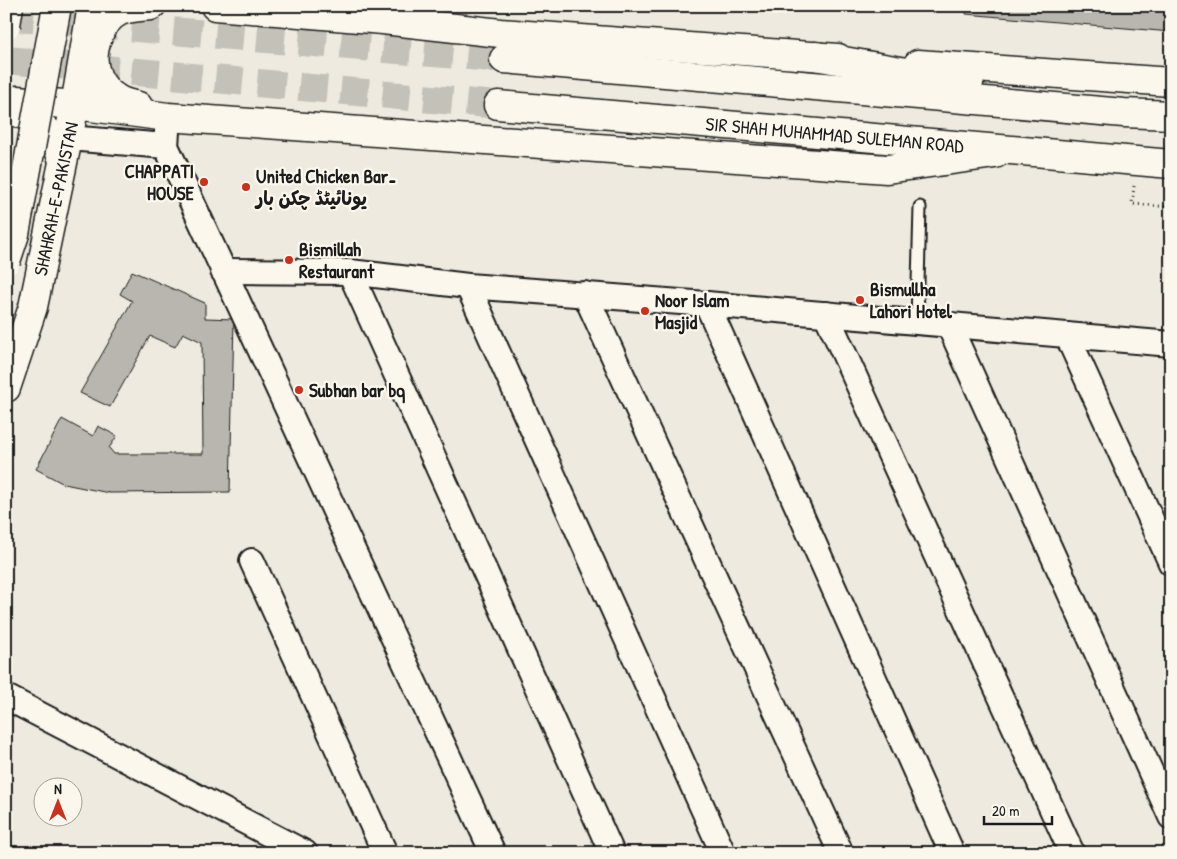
<svg xmlns="http://www.w3.org/2000/svg" width="1177" height="859" viewBox="0 0 1177 859" font-family="'Patrick Hand','Playpen Sans Arabic',sans-serif">
<rect width="100%" height="100%" fill="#eeeadf"/>
<filter id="ink" filterUnits="userSpaceOnUse"><feTurbulence type="fractalNoise" baseFrequency=".02" numOctaves="2"/><feDisplacementMap in="SourceGraphic" scale="10" xChannelSelector="R" yChannelSelector="G"/><feConvolveMatrix kernelMatrix="1 2 1 2 8 2 1 2 1" color-interpolation-filters="sRGB"/></filter>
<g filter="url(#ink)">
<g fill="#b9b6af" stroke="#1c1c1c">
<path d="M967 6H1171V32L966 14Z"/>
<path d="M132 271 205 303V318L234 319 230 492 109 493 64 484 36 469 62 419 93 436 98 426 117 436 109 448 114 454H203L202 342 183 333 175 347 150 336 110 407 80 393 132 301 120 294Z"/>
</g>
<g fill="none" stroke-linecap="round" stroke-linejoin="round">
<g stroke="#c4c1b8" stroke-width="28" stroke-dasharray="28 14" stroke-linecap="butt">
<path d="M6 17 504 59"/>
<path d="M6 60 498 105"/>
</g>
<defs>
<path id="service" d="M917 322 920 207"/>
<g id="minor">
<path d="M168 117 166 146 493 853"/>
<path d="M68 138 166 146"/>
<path d="M223 271 350 272 468 286 707 304 1171 344"/>
<path d="M350 272 612 853"/>
<path d="M468 286 723 853"/>
<path d="M585 294 841 853"/>
<path d="M707 304 952 853"/>
<path d="M826 314 1072 853"/>
<path d="M949 325 1171 817"/>
<path d="M1067 335 1171 563"/>
<path d="M252 561 385 853"/>
<path d="M6 697 305 853"/>
</g>
<g id="tertiary">
<path d="M215 6 383 20 500 33 838 58"/>
<path d="M918 64 1171 82"/>
<path d="M17 100 75 105 168 117 887 169 995 154"/>
<path d="M138 106C131 104 122 103 116 98 109 94 102 86 98 78 87 56 98 22 120 11 130 7 141 7 151 6"/>
</g>
<g id="secondary">
<path d="M6 108 33 119 54 137 63 160"/>
<path id="s1" d="M6 388 33 307 75 105 92 6"/>
</g>
<g id="trunk">
<path d="M815 56 969 83"/>
<path d="M504 59 1124 113 1171 115"/>
<path id="s2" d="M498 105 1171 164"/>
</g>
</defs>
<use href="#service" stroke="#1c1c1c" stroke-width="15"/>
<use href="#minor" stroke="#1c1c1c" stroke-width="28"/>
<use href="#tertiary" stroke="#1c1c1c" stroke-width="31"/>
<use href="#secondary" stroke="#1c1c1c" stroke-width="31"/>
<use href="#trunk" stroke="#1c1c1c" stroke-width="31"/>
<path stroke="#1c1c1c" stroke-width="3" stroke-dasharray="1 4" stroke-linecap="butt" d="M1134 186 1132 204 1171 207"/>
<use href="#service" stroke="#fbf7ec" stroke-width="11"/>
<use href="#minor" stroke="#fbf7ec" stroke-width="24"/>
<use href="#tertiary" stroke="#fbf7ec" stroke-width="28"/>
<use href="#secondary" stroke="#fbf7ec" stroke-width="28"/>
<use href="#trunk" stroke="#fbf7ec" stroke-width="28"/>
<defs>
<g id="trunk-bridge">
<path d="M6 25 9 6"/>
<path d="M6 261 15 234 57 6"/>
</g>
</defs>
<use href="#trunk-bridge" stroke="#1c1c1c" stroke-width="31" stroke-linecap="butt"/>
<use href="#trunk-bridge" stroke="#fbf7ec" stroke-width="28"/>
</g>
</g>
<g fill="#c8321e" stroke="#fbf7ec" stroke-width="2">
<circle cx="204" cy="182" r="5"/>
<circle cx="246" cy="187" r="5"/>
<circle cx="289" cy="260" r="5"/>
<circle cx="860" cy="300" r="5"/>
<circle cx="645" cy="311" r="5"/>
<circle cx="299" cy="390" r="5"/>
</g>
<g text-anchor="middle" stroke-width="4.5" stroke-linejoin="round" paint-order="stroke">
<g font-size="19" fill="#1c1c1c" stroke="#fbf7ec">
<text dy="7" stroke="none"><textPath href="#s2" startOffset="338">SIR SHAH MUHAMMAD SULEMAN ROAD</textPath></text>
<text dy="7" stroke="none"><textPath href="#s1" startOffset="196">SHAHRAH-E-PAKISTAN</textPath></text>
</g>
<g font-size="19" font-weight="bold" fill="#1c1c1c" stroke="#fbf7ec" text-anchor="start">
<text x="194" y="178" text-anchor="end">CHAPPATI<tspan x="194" dy="22">HOUSE</tspan></text>
<text x="256" y="183">United Chicken Bar۔<tspan x="256" dy="22">یونائیٹڈ چکن بار</tspan></text>
<text x="299" y="256">Bismillah<tspan x="299" dy="22">Restaurant</tspan></text>
<text x="870" y="296">Bismullha<tspan x="870" dy="22">Lahori Hotel</tspan></text>
<text x="655" y="307">Noor Islam<tspan x="655" dy="22">Masjid</tspan></text>
<text x="309" y="397">Subhan bar bq</text>
</g>
</g>
<rect width="1177" height="859" fill="none" stroke="#fbf7ec" stroke-width="25"/>
<rect x="12" y="12" width="1152" height="834" fill="none" stroke="#1c1c1c" stroke-width="2" filter="url(#ink)"/>
<g transform="translate(58 802)"><circle r="24" fill="#fbf7ec" stroke="#a29f99"/>
<path d="M0-4L9 19L0 12L-9 19Z" fill="#c8321e"/>
<text y="-8" font-size="14" font-weight="bold" text-anchor="middle" fill="#1c1c1c">N</text>
</g>
<path d="M984 816v8h68v-8" fill="none" stroke="#1c1c1c" stroke-width="2.5"/>
<text x="992" y="816" font-size="15" fill="#1c1c1c" stroke="#fbf7ec" stroke-width="4" paint-order="stroke">20 m</text>
</svg>
